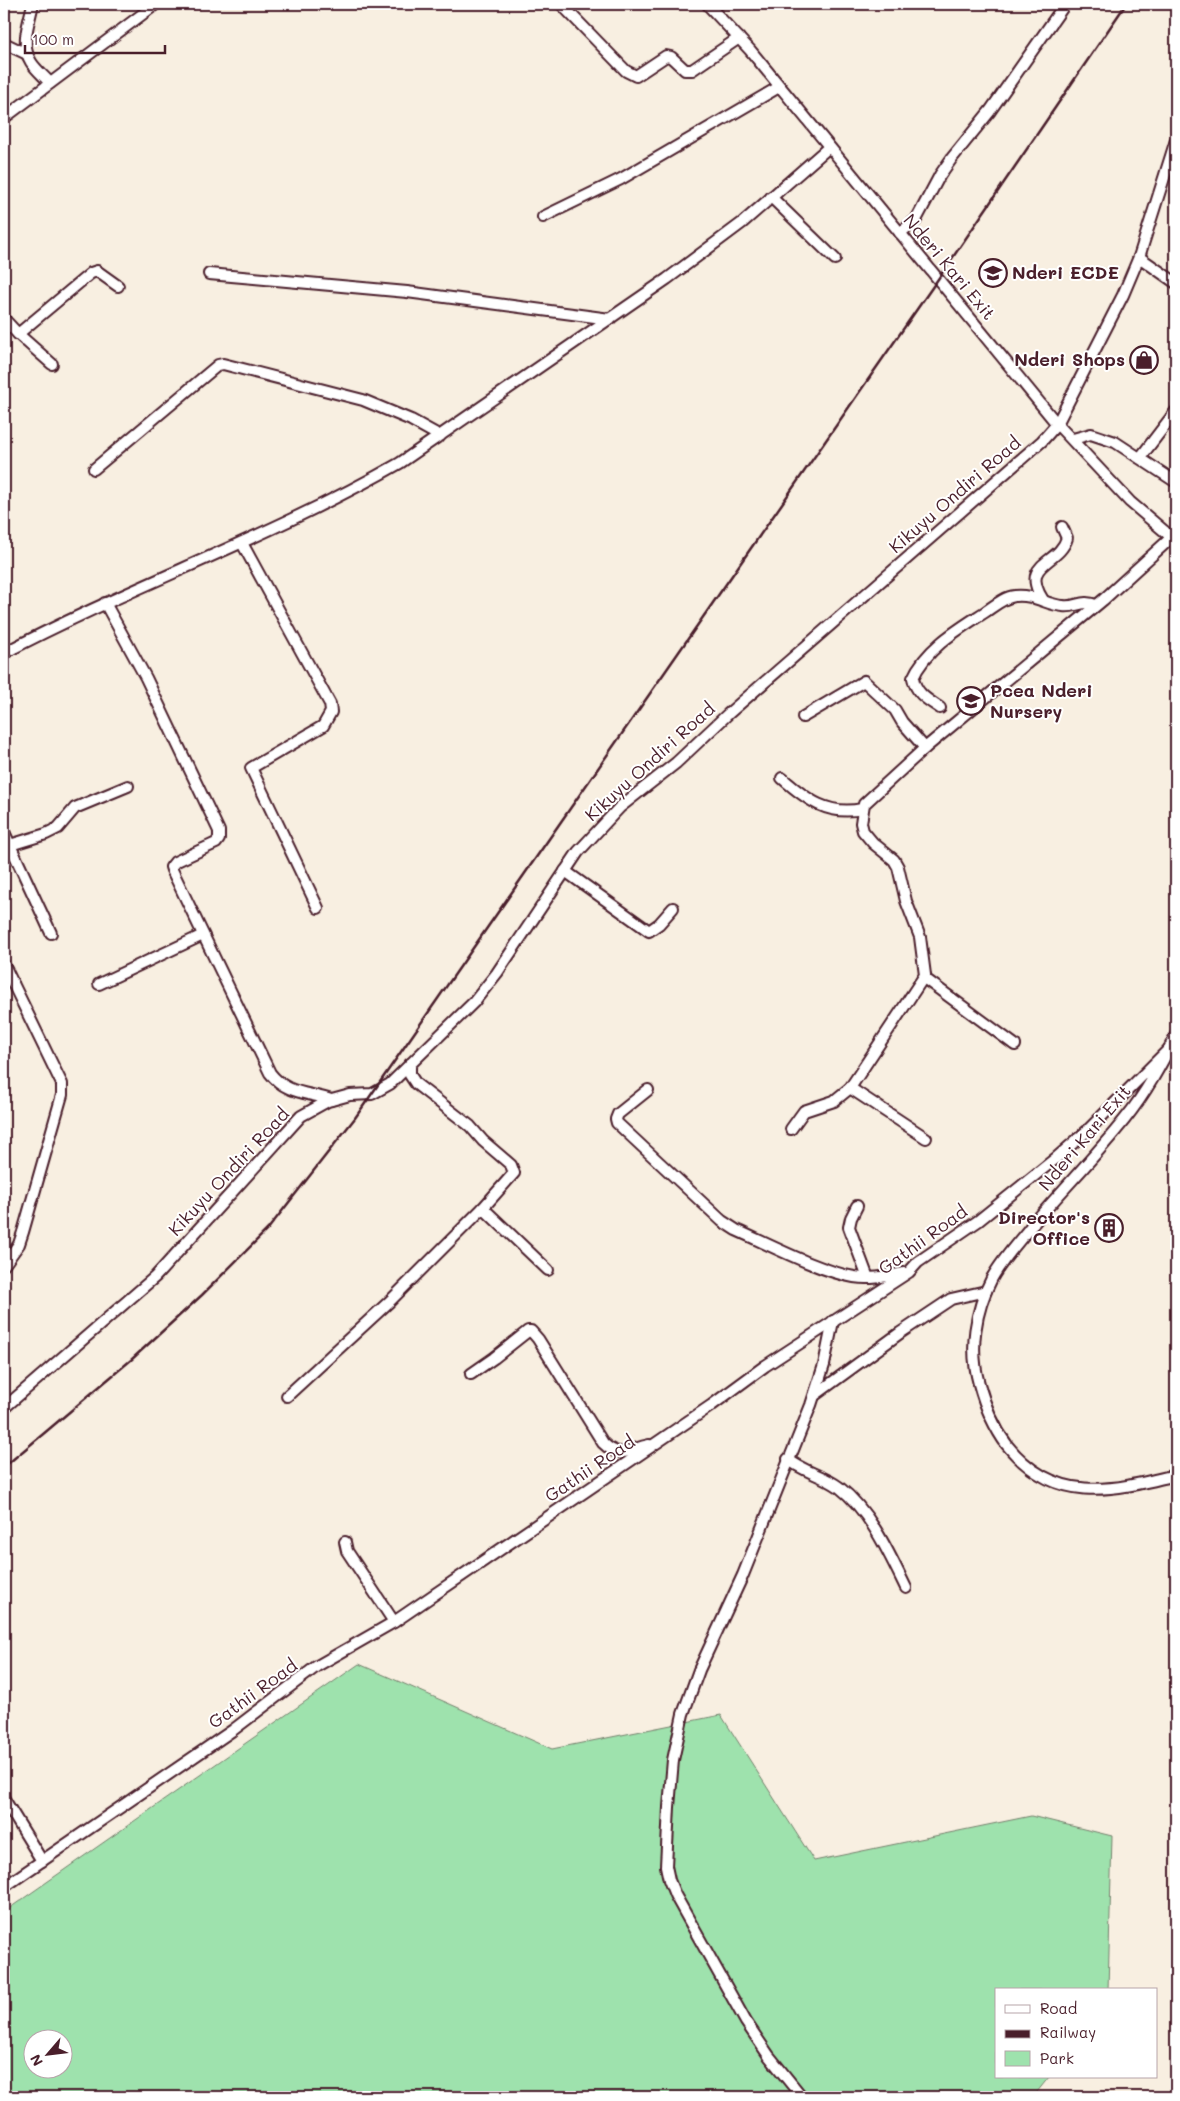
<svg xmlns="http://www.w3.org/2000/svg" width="1180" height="2101" viewBox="0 0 1180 2101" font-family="Mali,sans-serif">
<rect width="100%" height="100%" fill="#f8efe1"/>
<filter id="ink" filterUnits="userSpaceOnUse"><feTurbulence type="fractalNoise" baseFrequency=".02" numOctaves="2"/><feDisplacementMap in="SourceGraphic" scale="10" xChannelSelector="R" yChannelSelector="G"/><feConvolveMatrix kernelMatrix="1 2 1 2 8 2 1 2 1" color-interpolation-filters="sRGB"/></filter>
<g filter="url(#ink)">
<path fill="#9ee2ad" stroke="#74806c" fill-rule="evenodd" d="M359 1664 552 1749 721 1715 814 1861 1031 1816 1112 1836 1108 1990H996V2077H1049L1033 2097H4V1912ZM32 2038H62V2068H32Z"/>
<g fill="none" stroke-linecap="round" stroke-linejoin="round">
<defs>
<g id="minor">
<path d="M33 4C29 22 20 45 31 62 36 70 44 76 50 83"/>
<path d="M561 4 626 71 636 76 666 56 671 57 685 70H692L739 38"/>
<path d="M707 4 750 50 1057 424 1130 502 1176 541"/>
<path d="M4 43 27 54"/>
<path d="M4 118 156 4"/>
<path d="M771 197 835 259"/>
<path d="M543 217 621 179 779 87"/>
<path d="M900 233 916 220 940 175 952 158 990 111 1065 4"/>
<path d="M1139 257 1176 283"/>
<path d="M209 274 407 292 610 319"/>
<path d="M4 319 18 334 91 273 97 271 118 286"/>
<path d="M18 334 52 364"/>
<path d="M1073 439 1091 434 1115 442 1176 482"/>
<path d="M1140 458 1176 411"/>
<path d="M94 469 218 365 223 364 363 400 411 420 440 436"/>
<path d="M242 543 330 704 331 712 323 726 251 768 318 908"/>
<path d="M1043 600C1019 562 1059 565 1067 538L1062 527"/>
<path d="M105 603 146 678 219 831V839L216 843 175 862 171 867 172 870 270 1073C286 1094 307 1092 331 1100"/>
<path d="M4 653C133 585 273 536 400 463L667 279 742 223 829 147"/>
<path d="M940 708C928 700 916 694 913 678 926 648 959 629 985 612 994 606 1004 597 1015 596 1035 594 1046 605 1063 606 1076 608 1082 599 1096 605"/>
<path d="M803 717 864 681 895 710 902 722 925 748"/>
<path d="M782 778C807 800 828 816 862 809"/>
<path d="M4 832 51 933"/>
<path d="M10 845 46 834 58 828 75 808 128 786"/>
<path d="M565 871 649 931 659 924 673 908"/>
<path d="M4 965 58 1076 62 1084V1095L23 1232 19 1244 4 1265"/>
<path d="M924 978 1015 1045"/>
<path d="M99 984 203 935"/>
<path d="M1176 1035C1161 1065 1146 1093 1125 1119 1095 1157 1060 1192 1028 1230 1016 1245 1002 1260 992 1278 975 1311 969 1349 979 1384 985 1406 993 1426 1007 1445 1055 1505 1111 1491 1176 1475"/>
<path d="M850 1088 926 1138"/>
<path d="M648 1090 618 1114 616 1119 617 1123 722 1221 736 1230C770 1245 819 1271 854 1277 871 1280 888 1276 904 1273"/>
<path d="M791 1129 804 1111 834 1101 850 1088 925 975 920 937 906 901 898 867 894 860 873 843 863 831 861 823 864 804 925 748 1103 600 1172 537"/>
<path d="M857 1206 851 1218 849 1227 868 1278"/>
<path d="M483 1208 548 1270"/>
<path d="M471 1374 494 1358 528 1331H531L538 1339 603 1443C620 1460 629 1449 649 1445"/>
<path d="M815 1395 900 1333 951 1299 986 1291"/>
<path d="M287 1396 389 1302 483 1208 514 1173 511 1165 483 1141 470 1126 416 1084 410 1075V1064"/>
<path d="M4 1408 155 1277 301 1116 328 1101 350 1095 372 1094 390 1084 474 1002 497 973 578 852 620 807 676 763 728 714 1042 441 1057 424 1123 295 1139 257 1176 140"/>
<path d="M788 1459C803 1472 823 1475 839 1487 870 1511 889 1553 906 1588"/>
<path d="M345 1542 347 1551 394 1622"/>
<path d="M4 1799 42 1861"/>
<path d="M4 1887 233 1730 317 1666 394 1622 712 1405 765 1366 909 1272 918 1262 978 1221 1055 1159 1088 1130 1170 1048"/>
<path d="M802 2097 769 2056 746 2022 675 1895 669 1880 666 1866 669 1807 673 1760 683 1714 699 1670 743 1575 811 1405 824 1365 833 1321"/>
</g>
</defs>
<use href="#minor" stroke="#4a1f2b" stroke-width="14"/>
<use href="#minor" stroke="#fff" stroke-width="10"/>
<path stroke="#4a1f2b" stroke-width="2.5" d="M4 1467 131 1360 202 1295 268 1229 355 1118 938 279 1126 4"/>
</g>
</g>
<defs>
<symbol id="school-ring" viewBox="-11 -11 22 22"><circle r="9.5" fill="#fff" stroke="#4a1f2b" stroke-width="1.5"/><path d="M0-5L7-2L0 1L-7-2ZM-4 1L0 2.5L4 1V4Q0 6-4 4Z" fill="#4a1f2b"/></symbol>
<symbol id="shop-ring" viewBox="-11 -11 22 22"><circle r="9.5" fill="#fff" stroke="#4a1f2b" stroke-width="1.5"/><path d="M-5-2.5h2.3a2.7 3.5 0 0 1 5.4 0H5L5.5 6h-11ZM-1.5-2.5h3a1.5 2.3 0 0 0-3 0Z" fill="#4a1f2b"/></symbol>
<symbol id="building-ring" viewBox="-11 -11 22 22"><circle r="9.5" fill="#fff" stroke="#4a1f2b" stroke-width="1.5"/><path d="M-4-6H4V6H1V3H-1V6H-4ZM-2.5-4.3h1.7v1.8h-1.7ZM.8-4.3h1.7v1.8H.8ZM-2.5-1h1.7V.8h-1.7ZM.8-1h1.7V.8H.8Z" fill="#4a1f2b"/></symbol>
</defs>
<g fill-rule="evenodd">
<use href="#school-ring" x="977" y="257" width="32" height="32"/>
<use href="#shop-ring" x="1128" y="344" width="32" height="32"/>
<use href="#school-ring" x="955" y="685" width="32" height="32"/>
<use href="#building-ring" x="1093" y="1212" width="32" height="32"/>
</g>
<g text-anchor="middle" stroke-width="4" stroke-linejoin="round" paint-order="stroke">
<g font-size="18" fill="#4a1f2b" stroke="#fff">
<text transform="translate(949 267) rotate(50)" y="6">Nderi Kari Exit</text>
<text transform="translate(955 495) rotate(-41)" y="6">Kikuyu Ondiri Road</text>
<text transform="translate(650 762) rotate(-42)" y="6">Kikuyu Ondiri Road</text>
<text transform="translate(1085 1138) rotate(-50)" y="6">Nderi Kari Exit</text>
<text transform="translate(229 1172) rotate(-47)" y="6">Kikuyu Ondiri Road</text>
<text transform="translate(923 1240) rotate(-36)" y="6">Gathii Road</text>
<text transform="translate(590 1469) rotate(-34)" y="6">Gathii Road</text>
<text transform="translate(253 1694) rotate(-36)" y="6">Gathii Road</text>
</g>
<g font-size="18" font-weight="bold" fill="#4a1f2b" stroke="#fff" text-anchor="start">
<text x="1012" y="279">Nderi ECDE</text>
<text x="1125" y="366" text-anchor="end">Nderi Shops</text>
<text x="990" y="697">Pcea Nderi<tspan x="990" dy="21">Nursery</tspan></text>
<text x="1090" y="1224" text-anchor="end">Director's<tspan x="1090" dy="21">Office</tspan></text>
</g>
</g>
<rect width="1180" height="2101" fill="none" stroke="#fff" stroke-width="20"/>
<rect x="10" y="10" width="1160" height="2081" fill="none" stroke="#4a1f2b" stroke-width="2" filter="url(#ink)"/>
<rect x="995" y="1988" width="162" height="90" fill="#ffffff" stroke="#b7a5aa"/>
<rect x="1005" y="2005" width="25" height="8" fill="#ffffff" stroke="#b7a5aa"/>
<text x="1040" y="2014" font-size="15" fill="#4a1f2b">Road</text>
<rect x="1005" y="2030" width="25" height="8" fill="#4a1f2b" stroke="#b7a5aa"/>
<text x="1040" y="2038" font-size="15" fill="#4a1f2b">Railway</text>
<rect x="1005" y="2051" width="25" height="15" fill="#9ee2ad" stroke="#b7a5aa"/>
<text x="1040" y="2064" font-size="15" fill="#4a1f2b">Park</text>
<g transform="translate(48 2054) rotate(242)"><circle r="24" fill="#ffffff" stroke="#b7a5aa"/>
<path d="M0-4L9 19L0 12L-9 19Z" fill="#4a1f2b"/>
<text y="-8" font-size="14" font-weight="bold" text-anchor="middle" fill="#4a1f2b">N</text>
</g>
<path d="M25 45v8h140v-8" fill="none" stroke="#4a1f2b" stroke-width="2.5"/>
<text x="32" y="45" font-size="15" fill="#4a1f2b" stroke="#ffffff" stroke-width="4" paint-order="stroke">100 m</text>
</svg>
